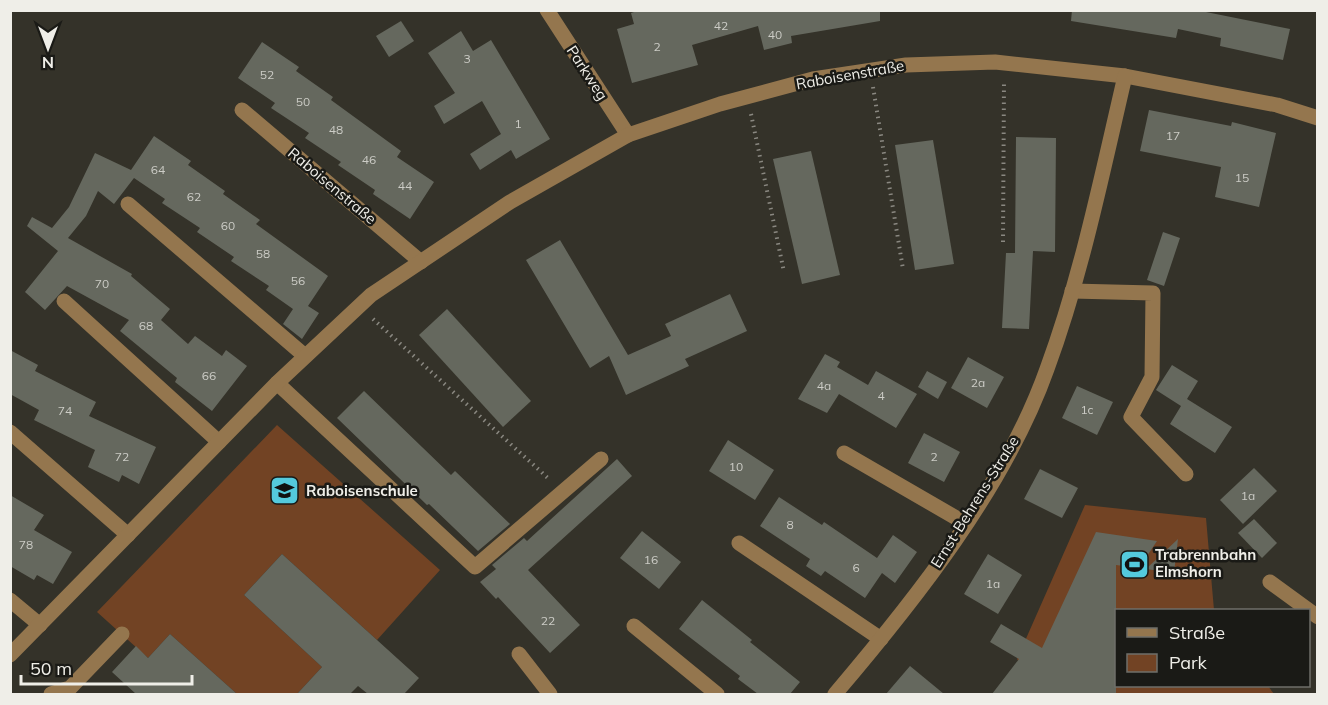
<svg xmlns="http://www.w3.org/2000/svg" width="1328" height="705" viewBox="0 0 1328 705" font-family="Mulish,sans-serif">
<rect width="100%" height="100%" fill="#343229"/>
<g fill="#724324">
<path d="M277 425 440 570 377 640 282 554 244 595 322 667 297 694H237L170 634 148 658 97 612Z"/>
<path d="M1085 505 1206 518 1214 610H1116V686H1268L1274 694H1039L1017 659Z"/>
</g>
<g fill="#65685e">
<path d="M640 10H880V21L791 36 792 43 764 50 758 26 692 45 698 65 632 83 617 29 634 24 631 13Z"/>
<path d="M1072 10H1196L1290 29 1283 60 1220 46 1221 38 1178 29 1176 38 1071 21Z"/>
<path d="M401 21 414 41 389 57 376 36Z"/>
<path d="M461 31 473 51 491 40 550 139 516 159 511 150 480 170 470 154 501 134 482 101 444 124 434 106 455 93 428 53Z"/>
<path d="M262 42 299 67 296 71 333 97 331 100 401 151 397 157 434 182 410 219 373 194 375 190 338 165 341 162 305 138 309 133 271 108 275 103 238 78Z"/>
<path d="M1149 110 1231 126 1232 122 1276 133 1259 207 1215 197 1221 167 1140 151Z"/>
<path d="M154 136 191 161 188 165 225 191 223 194 260 220 256 224 328 276 308 306 319 313 302 339 283 324 293 309 266 290 269 286 231 261 234 257 197 232 200 228 162 203 165 199 134 178 114 204 98 191 86 216 68 238 132 274 131 276 170 309 161 320 188 344 195 336 222 356 226 350 247 366 212 411 175 382 177 378 120 331 129 320 67 286 45 310 25 292 58 251 27 226 32 217 52 228 69 207 95 153 131 170Z"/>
<path d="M1016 137 1056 138 1055 252 1033 251 1029 329 1002 328 1006 253H1015Z"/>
<path d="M933 140 954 264 915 270 895 145Z"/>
<path d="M811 151 840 275 802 284 773 159Z"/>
<path d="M1163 232 1180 238 1164 286 1147 280Z"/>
<path d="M560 240 628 355 671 336 665 324 730 294 747 331 685 359 689 366 626 395 609 356 590 368 526 260Z"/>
<path d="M447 309 531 401 503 427 419 335Z"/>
<path d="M10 350 38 365 35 371 96 402 89 416 156 447 139 484 122 475 119 482 88 467 95 450 34 420 39 410 10 394Z"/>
<path d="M825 354 840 362 837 367 868 385 876 371 917 394 896 428 839 394 827 413 798 399Z"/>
<path d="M968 357 1004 377 987 408 951 388Z"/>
<path d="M1172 365 1198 381 1187 399 1232 427 1215 453 1170 424 1181 406 1156 390Z"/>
<path d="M927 371 947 382 938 399 918 387Z"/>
<path d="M1077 386 1113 402 1097 435 1062 418Z"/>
<path d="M364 391 451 475 455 471 510 524 478 551 429 504 427 505 337 418Z"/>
<path d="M924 433 960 452 944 482 908 463Z"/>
<path d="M728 440 774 470 755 500 709 471Z"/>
<path d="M617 459 632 476 528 570 580 625 550 653 498 597 496 599 480 582 496 569 492 565 524 538 527 541Z"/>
<path d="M1254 468 1277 491 1243 524 1220 500Z"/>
<path d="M1040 469 1078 488 1062 518 1024 499Z"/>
<path d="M10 495 44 515 34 530 72 552 53 584 37 575 34 580 10 566Z"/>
<path d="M779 497 822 525 824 522 877 558 893 535 917 552 895 583 882 573 865 598 825 571 821 576 806 566 810 559 760 526Z"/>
<path d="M1254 519 1277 543 1262 558 1238 533Z"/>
<path d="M642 531 681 562 659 589 620 558Z"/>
<path d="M1096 532 1157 541 1139 568 1116 565V694H992L1019 659 990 642 1001 624 1042 648Z"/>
<path d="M1178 539 1174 573 1146 569Z"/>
<path d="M282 554 419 678 404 694H368L358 686 350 694H297L322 667 244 595Z"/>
<path d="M988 554 1022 575 998 614 964 594Z"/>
<path d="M702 600 752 640 750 642 800 682 790 694H758L738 679 740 676 679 629Z"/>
<path d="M170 634 237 694H136L112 672 136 646 148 658Z"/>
<path d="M910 666 944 694H886Z"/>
</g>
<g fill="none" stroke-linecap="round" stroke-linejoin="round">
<g stroke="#8a8881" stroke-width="4" stroke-dasharray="1.5 4.5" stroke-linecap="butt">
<path d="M873 87 903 269"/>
<path d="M751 114 784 272"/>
<path d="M1003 242 1004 81"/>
<path d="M373 319 549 479"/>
</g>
<g stroke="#94764e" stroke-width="15">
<path d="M547 10 628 135"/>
<path d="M242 110 421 262"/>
<path d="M128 204 305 356"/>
<path d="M1072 291 1153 293 1152 377 1131 417 1186 474"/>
<path d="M64 301 219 442"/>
<path d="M277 383 475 567 601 459"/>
<path d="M10 432 128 535"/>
<path d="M844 453 965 523"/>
<path d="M739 543 881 639"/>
<path d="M1270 582 1318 617"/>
<path d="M10 600 40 625"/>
<path d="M634 626 717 694"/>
<path d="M519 654 550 694"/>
<path d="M10 655 277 383 371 295 510 202 628 135 720 104 813 79 906 65 995 62 1125 76 1277 105 1318 118"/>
<path d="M51 694 70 688 122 634"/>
<path d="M835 694C915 600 1005 487 1047 369 1082 274 1102 174 1125 76"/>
</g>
</g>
<defs>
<symbol id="school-square" viewBox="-11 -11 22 22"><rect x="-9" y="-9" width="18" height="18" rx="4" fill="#54cadd" stroke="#1a1a16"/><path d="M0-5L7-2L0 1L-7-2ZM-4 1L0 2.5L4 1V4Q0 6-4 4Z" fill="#111"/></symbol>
<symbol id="stadium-square" viewBox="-11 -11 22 22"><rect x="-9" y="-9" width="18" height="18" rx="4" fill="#54cadd" stroke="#1a1a16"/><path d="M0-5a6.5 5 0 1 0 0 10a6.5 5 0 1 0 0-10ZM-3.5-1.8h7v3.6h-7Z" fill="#111"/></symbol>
</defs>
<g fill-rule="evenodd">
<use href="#school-square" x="268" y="474" width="33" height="33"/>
<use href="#stadium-square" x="1118" y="548" width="33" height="33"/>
</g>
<g text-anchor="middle" stroke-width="5" stroke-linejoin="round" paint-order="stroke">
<g font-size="12" fill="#ccccc6">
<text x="721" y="30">42</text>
<text x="775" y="39">40</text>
<text x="657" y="51">2</text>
<text x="467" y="63">3</text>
<text x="267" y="79">52</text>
<text x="303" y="106">50</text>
<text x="518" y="128">1</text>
<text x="336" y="134">48</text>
<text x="1173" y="140">17</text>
<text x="369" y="164">46</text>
<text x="158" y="174">64</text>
<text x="1242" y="182">15</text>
<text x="405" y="190">44</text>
<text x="194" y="201">62</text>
<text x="228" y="230">60</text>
<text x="263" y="258">58</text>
<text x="298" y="285">56</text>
<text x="102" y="288">70</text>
<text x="146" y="330">68</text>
<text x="209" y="380">66</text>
<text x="978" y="387">2a</text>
<text x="824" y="390">4a</text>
<text x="881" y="400">4</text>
<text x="1087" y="414">1c</text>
<text x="65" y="415">74</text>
<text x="122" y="461">72</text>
<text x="934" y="461">2</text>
<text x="736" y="471">10</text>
<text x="1248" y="500">1a</text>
<text x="790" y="529">8</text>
<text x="26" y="549">78</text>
<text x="651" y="564">16</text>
<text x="856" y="572">6</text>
<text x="993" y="588">1a</text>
<text x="548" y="625">22</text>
</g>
<g font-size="15" fill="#efeee8" stroke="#1a1a16">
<text transform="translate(587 73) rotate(57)" y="5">Parkweg</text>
<text transform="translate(850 75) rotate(-10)" y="5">Raboisenstraße</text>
<text transform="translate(332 186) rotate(40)" y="5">Raboisenstraße</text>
<text transform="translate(975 502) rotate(-58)" y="5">Ernst-Behrens-Straße</text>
</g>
<g font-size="15" font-weight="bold" fill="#efeee8" stroke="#1a1a16" text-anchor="start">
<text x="306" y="496">Raboisenschule</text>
<text x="1155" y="560">Trabrennbahn<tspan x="1155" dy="17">Elmshorn</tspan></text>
</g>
</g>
<rect width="1328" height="705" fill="none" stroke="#efeee8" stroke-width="24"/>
<rect x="1115" y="609" width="195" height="78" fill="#1a1a16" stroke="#6f6f6a" stroke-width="1.5"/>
<rect x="1127" y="628" width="30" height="9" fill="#94764e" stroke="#6f6f6a" stroke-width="1.5"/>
<text x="1169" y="639" font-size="18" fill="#efeee8">Straße</text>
<rect x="1127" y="654" width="30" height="18" fill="#724324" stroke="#6f6f6a" stroke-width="1.5"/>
<text x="1169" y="669" font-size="18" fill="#efeee8">Park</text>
<g transform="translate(48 48) rotate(180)" stroke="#1a1a16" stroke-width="4.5" paint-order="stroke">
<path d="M0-4.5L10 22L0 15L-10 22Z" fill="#efeee8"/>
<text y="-9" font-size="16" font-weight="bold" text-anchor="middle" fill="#efeee8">N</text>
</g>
<path d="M21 675v9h171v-9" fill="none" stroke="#efeee8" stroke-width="3"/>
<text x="30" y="675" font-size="18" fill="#efeee8" stroke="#1a1a16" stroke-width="4.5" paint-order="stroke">50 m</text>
</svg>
